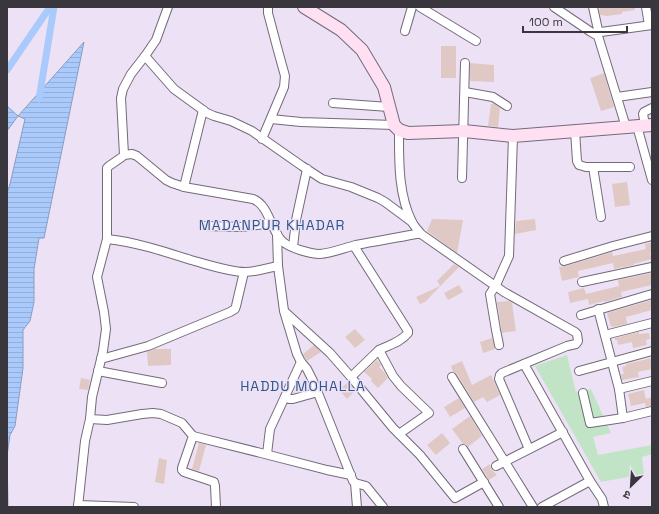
<svg xmlns="http://www.w3.org/2000/svg" width="659" height="514" viewBox="0 0 659 514" font-family="'Space Grotesk','Noto Sans Devanagari',sans-serif">
<defs>
<pattern id="water-rules" width="6" height="5" patternUnits="userSpaceOnUse"><rect width="6" height="5" fill="#aacafb"/><path d="M0 2.5h6" fill="none" stroke="#93aed8"/></pattern>
</defs>
<rect width="100%" height="100%" fill="#ede2f5"/>
<path fill="#c2e4c6" d="M567 355 576 392 591 389 611 433 593 437 598 455 652 445V454L642 457 644 474 601 482 535 366Z"/>
<path fill="url(#water-rules)" stroke="#889ec2" d="M84 42 44 238H39L34 269V302L30 321 23 330V368L15 426 10 435 7 456 8 502V507H7V193L10 184 25 119 18 116 7 131V106L18 116Z"/>
<g fill="none" stroke-linecap="round" stroke-linejoin="round">
<g stroke="#aacafb" stroke-width="7">
<path d="M7 70 50 7"/>
<path d="M39 99 54 7"/>
</g>
</g>
<g fill="#e0c9c5">
<path d="M600 7H635V10L622 12V14L607 16 600 15 599 10 600 9Z"/>
<rect x="441" y="46" width="15" height="32"/>
<path d="M470 63 494 65V82L470 81Z"/>
<path d="M604 73 614 107 601 111 590 78Z"/>
<path d="M491 104H494L500 108 498 127 488 126Z"/>
<path d="M627 182 630 205 615 207 612 184Z"/>
<path d="M432 219 463 220 457 253 427 231Z"/>
<path d="M535 219 536 230 515 234 516 221Z"/>
<path d="M652 242V252L650 253 652 259 633 264 634 265 614 269 613 263 578 271 579 277 562 281 559 267 566 266 612 252 613 256 646 249 645 244Z"/>
<path d="M454 264 459 267 425 302 420 304 416 297 440 286 437 281Z"/>
<path d="M652 273V285L621 292 622 297 605 302 604 301 589 305 588 299 570 303 568 292 584 288 586 294 619 286 618 280Z"/>
<path d="M459 285 463 292 448 300 444 293Z"/>
<path d="M652 300V310L626 317 627 324 613 327 612 326 611 327 607 313Z"/>
<path d="M509 301 512 303 516 331 502 333 497 302Z"/>
<path d="M355 329 365 340 355 348 345 337Z"/>
<path d="M639 332V334L649 333 650 339 646 340 647 345 633 348 632 342 618 345 617 340H615V338Z"/>
<path d="M492 338 495 349 483 353 480 342Z"/>
<path d="M314 345 321 352 307 361 303 354Z"/>
<path d="M154 349H171V365L148 366 147 352Z"/>
<path d="M652 358V369L638 372 639 377 622 380 621 374H624L622 367 626 366V364Z"/>
<path d="M377 360 381 365 379 367 385 373 388 378 378 388 371 381 372 379 364 372Z"/>
<path d="M462 361 472 385 491 375 500 395 487 402 483 397 474 402 457 374 453 372 451 366Z"/>
<path d="M81 378 90 380 88 390 79 389Z"/>
<path d="M348 382 355 391 347 399 339 390Z"/>
<path d="M644 390 646 399 652 397V406L646 407 645 403 631 406 628 394Z"/>
<path d="M459 398 465 408 450 417 444 407Z"/>
<path d="M470 416 482 436 468 447 466 444H463L452 429Z"/>
<path d="M442 433 450 443 436 455 427 445Z"/>
<path d="M199 443 206 445 199 471 192 469Z"/>
<path d="M159 458 167 460 164 484 155 482Z"/>
<path d="M490 464 491 469 497 475 489 480 482 469Z"/>
</g>
<g fill="none" stroke-linecap="round" stroke-linejoin="round">
<defs>
<g id="street">
<path d="M420 7 476 41"/>
<path d="M554 7 591 32 598 36 626 127"/>
<path d="M593 7 598 30 601 32 652 25"/>
<path d="M646 7 649 25"/>
<path d="M405 31 412 7"/>
<path d="M145 56 174 89 207 113 214 116 231 121 252 131 302 166 322 179 351 187 378 198 385 202 412 222"/>
<path d="M465 92 493 97 507 106"/>
<path d="M617 97 652 92"/>
<path d="M333 103 389 107"/>
<path d="M271 119 301 122 394 125"/>
<path d="M645 125 643 114 644 112 652 108"/>
<path d="M637 126 652 180"/>
<path d="M399 130C399 160 398 194 412 222 414 226 418 230 421 234L504 292 575 332 577 334 578 341 576 344 567 346 502 373 500 375 499 379 529 449"/>
<path d="M575 131 577 161 579 165 586 167H630"/>
<path d="M262 139 284 87 285 76 277 47 268 13V7"/>
<path d="M124 155 132 154 137 156 166 180 172 183 184 187 253 199C269 205 271 231 282 241 289 248 311 254 320 254 332 253 344 248 356 245 376 241 396 238 416 234H421"/>
<path d="M593 167 601 217"/>
<path d="M462 178 465 63"/>
<path d="M184 187 203 110"/>
<path d="M205 226 242 227 271 223"/>
<path d="M277 234 278 266 284 311 297 354 301 362 307 369 314 383 353 481 355 483 366 486 383 507"/>
<path d="M107 239C135 242 163 251 191 260 206 264 229 272 245 272 256 272 267 268 278 266"/>
<path d="M354 246 408 331V333C401 342 389 345 379 350"/>
<path d="M293 247 296 220 307 169"/>
<path d="M564 261 613 246 652 236"/>
<path d="M582 282 652 267"/>
<path d="M598 309 619 389 623 418"/>
<path d="M285 312 330 353 351 377 393 428 420 455 455 498 484 482"/>
<path d="M581 315 652 294"/>
<path d="M605 335 652 323"/>
<path d="M499 345 496 330 490 294 496 285 509 256 513 136"/>
<path d="M101 359 148 346 230 312 235 309 236 306 244 272"/>
<path d="M524 364 590 481 602 499 604 507"/>
<path d="M98 371 162 383"/>
<path d="M579 371 652 351"/>
<path d="M351 377 379 350 393 376 401 386 429 413 399 434"/>
<path d="M452 377 533 507"/>
<path d="M619 389 652 381"/>
<path d="M583 393 590 423 623 418 652 411"/>
<path d="M285 397 289 399H293L318 392"/>
<path d="M90 419 107 420 142 414 153 413 161 414 182 423 193 436 182 468V470L184 472 214 482 215 486 216 507"/>
<path d="M193 436 261 453 327 470 351 475"/>
<path d="M463 449 499 507"/>
<path d="M267 454 270 429 301 362"/>
<path d="M496 466 563 432"/>
<path d="M355 483 357 507"/>
<path d="M78 505 134 507"/>
<path d="M78 507 85 441 90 419 92 397 103 351 106 329 104 312 97 277 107 239V168L109 166 122 157 124 155 121 98 123 89 131 74 145 56 156 40 168 7"/>
<path d="M542 507 590 481"/>
</g>
<path id="secondary" d="M304 7 341 30 362 50 384 87 394 125 399 130 408 133 464 131 513 136 652 125"/>
</defs>
<use href="#street" stroke="#736a7a" stroke-width="10"/>
<use href="#secondary" stroke="#736a7a" stroke-width="14"/>
<use href="#street" stroke="#fff" stroke-width="8"/>
<use href="#secondary" stroke="#fee0f2" stroke-width="12"/>
</g>
<g text-anchor="middle" stroke-width="3" stroke-linejoin="round" paint-order="stroke">
<g font-size="14" letter-spacing="1" fill="#2e558c" stroke="#ede2f5">
<text x="272" y="230">MADANPUR KHADAR</text>
<text x="303" y="391">HADDU MOHALLA</text>
</g>
</g>
<rect width="659" height="514" fill="none" stroke="#3a363d" stroke-width="16"/>
<g transform="translate(631 486) rotate(205)" stroke="#ede2f5" stroke-width="3" paint-order="stroke">
<path d="M0-3L7 15L0 10L-7 15Z" fill="#3a363d"/>
<text y="-6" font-size="11" font-weight="bold" text-anchor="middle" fill="#3a363d">उ</text>
</g>
<path d="M523 26v6h104v-6" fill="none" stroke="#3a363d" stroke-width="2"/>
<text x="529" y="26" font-size="12" fill="#3a363d" stroke="#ede2f5" stroke-width="3" paint-order="stroke">100 m</text>
</svg>
